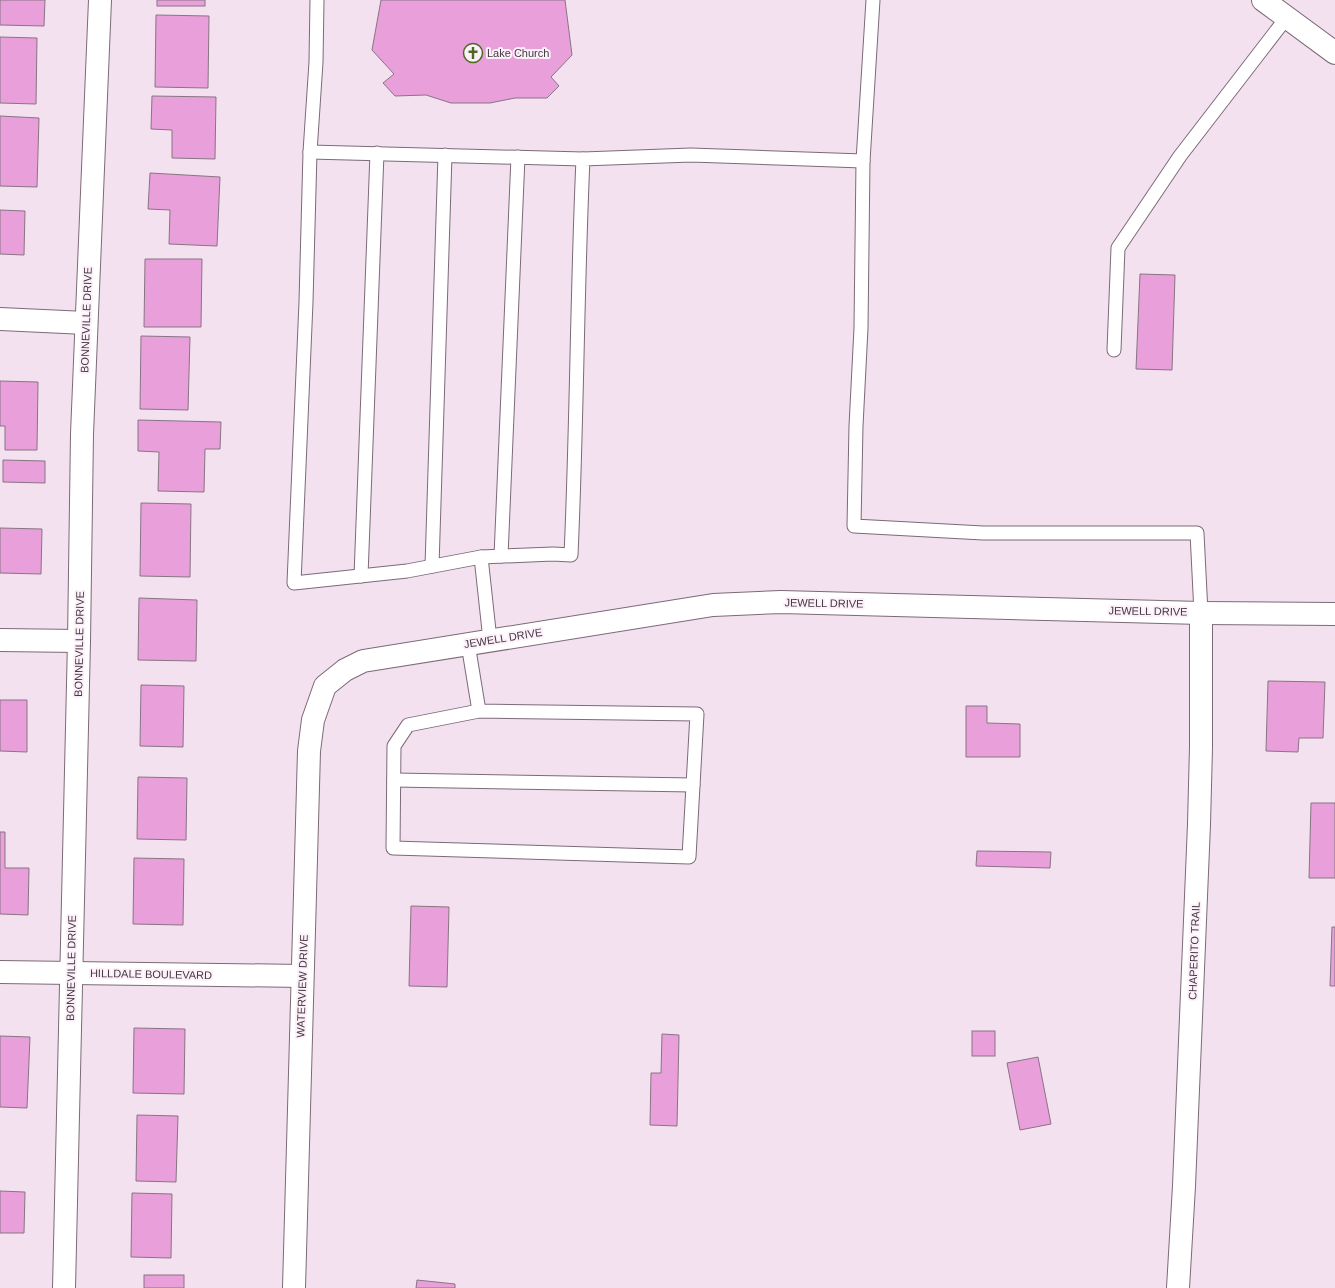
<svg xmlns="http://www.w3.org/2000/svg" width="1335" height="1288" viewBox="0 0 1335 1288" font-family="Helvetica,sans-serif">
<rect width="100%" height="100%" fill="#f4e1ef"/>
<g fill="#e99fd9" stroke="#877583">
<path d="M0 0H45L44 26 0 25Z"/>
<rect x="157" y="0" width="48" height="6"/>
<path d="M381 0H565L572 55 551 77 559 86 547 98H515L490 103H451L426 95 395 96 383 83 394 74 372 50Z"/>
<path d="M156 15 209 16 208 88 155 87Z"/>
<path d="M0 37 37 38 36 104 0 103Z"/>
<path d="M152 96 216 97 215 159 172 158V130L151 129Z"/>
<path d="M0 116 39 118 37 187 0 186Z"/>
<path d="M150 173 220 177 217 246 169 244 170 210 148 209Z"/>
<path d="M0 210 25 211 24 255 0 254Z"/>
<path d="M145 259H202L201 327H144Z"/>
<path d="M1140 274 1175 275 1172 370 1136 369Z"/>
<path d="M141 336 190 337 188 410 140 409Z"/>
<path d="M0 381 38 382 37 450H5V426H0Z"/>
<path d="M138 420 221 422 220 449H205L204 492 158 491 159 452 138 451Z"/>
<path d="M3 460 45 461V483L3 482Z"/>
<path d="M141 503 191 504 190 577 140 576Z"/>
<path d="M0 528 42 529 41 574 0 573Z"/>
<path d="M139 598 197 600 196 661 138 660Z"/>
<path d="M1268 681 1325 682 1323 738H1299L1298 752 1266 751Z"/>
<path d="M141 685 184 686 183 747 140 746Z"/>
<path d="M0 700H27V752L0 751Z"/>
<path d="M966 706H987V723L1020 724V757H966Z"/>
<path d="M138 777 187 778 186 840 137 839Z"/>
<path d="M1311 803H1335V878H1309Z"/>
<path d="M0 832H5V868H29L28 915 0 914Z"/>
<path d="M977 851 1051 852 1050 868 976 866Z"/>
<path d="M134 858 184 859 183 925 133 924Z"/>
<path d="M411 906 449 907 447 987 409 986Z"/>
<path d="M1332 927H1335V986H1330Z"/>
<path d="M134 1028 185 1029 184 1094 133 1093Z"/>
<rect x="972" y="1031" width="23" height="25"/>
<path d="M662 1034 679 1035 677 1126 650 1125 651 1073H661Z"/>
<path d="M0 1036 30 1037 27 1108 0 1107Z"/>
<path d="M1038 1057 1051 1124 1020 1130 1007 1063Z"/>
<path d="M137 1115 178 1116 176 1182 136 1181Z"/>
<path d="M0 1191 25 1192 24 1233H0Z"/>
<path d="M132 1193 172 1194 171 1258 131 1257Z"/>
<rect x="144" y="1275" width="40" height="13"/>
<path d="M417 1280 455 1284V1288H416Z"/>
</g>
<g fill="none" stroke-linecap="round" stroke-linejoin="round">
<defs>
<g id="lane">
<path d="M317 0 316 62 310 152 306 302 294 583 407 571 481 557 490 640"/>
<path d="M310 152 583 159"/>
<path d="M863 161 861 328 856 426 854 526 983 533H1197L1201 613"/>
<path d="M1114 350 1118 248 1180 156 1287 17"/>
<path d="M501 556 518 157"/>
<path d="M481 557 553 554 571 555C577 423 577 291 583 159L691 155 863 161 873 0"/>
<path d="M432 566 445 155"/>
<path d="M361 576 377 153"/>
<path d="M468 644 479 711 697 714 689 857 393 848 394 746 408 725 479 711"/>
<path d="M394 780 693 785"/>
</g>
<g id="street">
<path d="M0 319 86 323"/>
<path d="M0 640 79 641"/>
<path d="M0 972 302 976"/>
<path d="M64 1288 79 641 82 434 100 0"/>
<path d="M1178 1288 1184 1186 1199 824 1201 747V613"/>
</g>
<g id="secondary">
<path d="M1263 0 1335 53"/>
<path d="M294 1288 309 751 313 720 325 686 345 670 363 661 713 605 781 602 1201 613 1335 614"/>
</g>
</defs>
<use href="#lane" stroke="#7c6a77" stroke-width="15"/>
<use href="#street" stroke="#7c6a77" stroke-width="24"/>
<use href="#secondary" stroke="#7c6a77" stroke-width="24"/>
<use href="#lane" stroke="#fff" stroke-width="13"/>
<use href="#street" stroke="#fff" stroke-width="22"/>
<use href="#secondary" stroke="#fff" stroke-width="22"/>
</g>
<defs>
<symbol id="church-ring" viewBox="-11 -11 22 22"><circle r="9.5" fill="#fdf0fa" stroke="#496a20" stroke-width="1.5"/><path d="M-1.2-6h2.4v3.5h3.3v2.4h-3.3V6h-2.4V-.1h-3.3v-2.4h3.3Z" fill="#496a20"/></symbol>
</defs>
<g fill-rule="evenodd">
<use href="#church-ring" x="462" y="42" width="22" height="22"/>
</g>
<g text-anchor="middle" stroke-width="4" stroke-linejoin="round" paint-order="stroke">
<g font-size="11" fill="#423a40" stroke="#fdf0fa" text-anchor="start">
<text x="487" y="57">Lake Church</text>
</g>
<g font-size="11" fill="#423a40" stroke="#fdf0fa">
<text transform="translate(86 320) rotate(-88)" y="4">BONNEVILLE DRIVE</text>
<text transform="translate(824 603) rotate(1)" y="4">JEWELL DRIVE</text>
<text transform="translate(1148 611) rotate(1)" y="4">JEWELL DRIVE</text>
<text transform="translate(503 638) rotate(-9)" y="4">JEWELL DRIVE</text>
<text transform="translate(79 644) rotate(-89)" y="4">BONNEVILLE DRIVE</text>
<text transform="translate(1194 951) rotate(-88)" y="4">CHAPERITO TRAIL</text>
<text transform="translate(71 968) rotate(-89)" y="4">BONNEVILLE DRIVE</text>
<text transform="translate(151 974) rotate(1)" y="4">HILLDALE BOULEVARD</text>
<text transform="translate(302 986) rotate(-88)" y="4">WATERVIEW DRIVE</text>
</g>
</g>
</svg>
